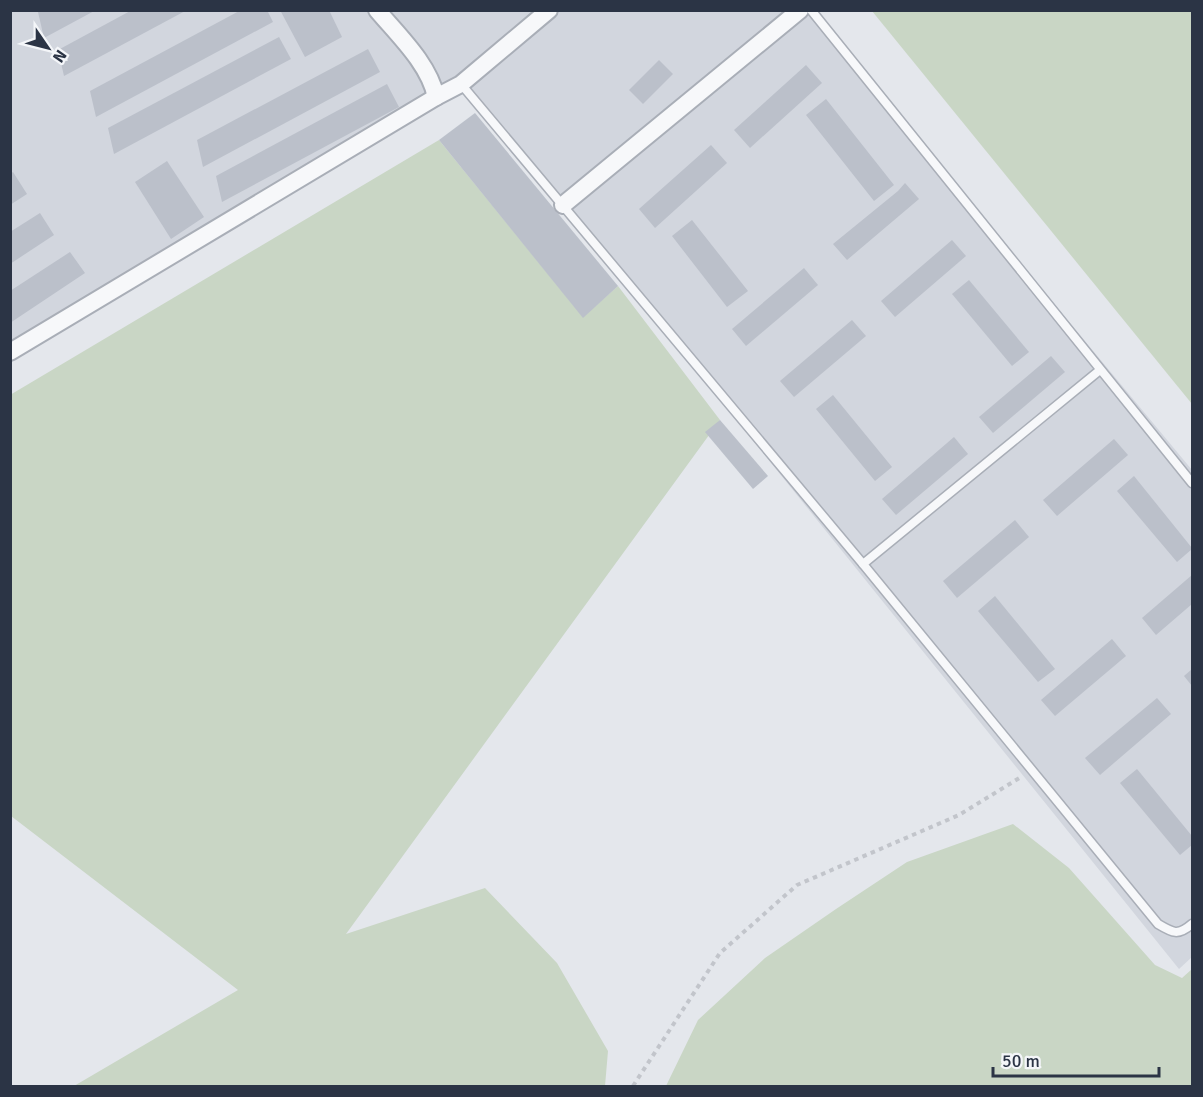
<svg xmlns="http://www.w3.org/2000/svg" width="1203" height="1097" viewBox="0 0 1203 1097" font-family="Signika,sans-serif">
<rect width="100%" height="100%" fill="#e4e7ec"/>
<path fill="#d2d6de" d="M11 11H811L1192 470V957L1179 969 464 82 11 352Z"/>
<g fill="#c9d6c5">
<path d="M872 11H1192V404Z"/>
<path d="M439 140 583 317 618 286 720 420 346 934 485 888 557 963 608 1051 605 1086H74L238 990 11 816 10 395Z"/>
<path d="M1013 824 1069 868 1155 965 1182 978 1192 969V1086H666L698 1020 765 958 836 909 907 862Z"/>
</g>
<g fill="#bbc0ca">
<path d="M41 10H96L44 38 38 12Z"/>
<path d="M132 10H187L64 76 58 50Z"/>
<path d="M241 10H267L273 22 96 117 90 91Z"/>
<path d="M280 10H329L342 37 305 57Z"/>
<path d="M279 37 291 59 114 154 108 128Z"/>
<path d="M368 49 380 72 203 167 197 140Z"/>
<path d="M659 60 673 74 643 104 629 90Z"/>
<path d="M806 65 822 83 750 148 734 130Z"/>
<path d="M387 84 399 107 222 202 216 176Z"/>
<path d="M826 99 894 185 874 201 806 115Z"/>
<path d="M475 113 618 286 583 318 439 140Z"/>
<path d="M711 145 727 163 655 228 639 209Z"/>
<path d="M167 161 204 217 171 239 135 182Z"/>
<path d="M13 172 27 194 10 205V174Z"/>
<path d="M905 183 919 199 847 260 833 244 898 191Z"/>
<path d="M40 213 54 235 10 264V232Z"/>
<path d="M692 220 748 291 727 307 672 236Z"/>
<path d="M952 240 966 256 895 317 881 301Z"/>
<path d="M70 252 85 273 10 323V291Z"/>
<path d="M804 268 818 285 746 346 732 329Z"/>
<path d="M969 280 1029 352 1012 366 952 294Z"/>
<path d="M852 320 866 336 794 397 780 381Z"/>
<path d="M1051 356 1065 372 993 433 979 417Z"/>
<path d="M833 395 892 467 875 481 816 409Z"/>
<path d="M720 420 768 476 753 489 705 432Z"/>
<path d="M954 437 968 454 896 515 882 499Z"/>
<path d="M1114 439 1128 455 1057 516 1043 500Z"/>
<path d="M1134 476 1192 548V549L1177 562 1117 491Z"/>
<path d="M1015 520 1029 537 957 598 943 581Z"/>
<path d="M1192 575V604L1156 635 1142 618Z"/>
<path d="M995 596 1055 669 1038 682 978 611Z"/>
<path d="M1112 639 1126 656 1055 716 1041 700Z"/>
<path d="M1192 669V686L1184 676Z"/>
<path d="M1157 698 1171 714 1100 775 1085 758Z"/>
<path d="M1137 769 1192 836V845L1180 855 1120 783Z"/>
</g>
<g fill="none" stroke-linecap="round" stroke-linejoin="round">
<defs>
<g id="service">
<path d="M811 10 1192 483"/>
<path d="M461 84 863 564 1158 924C1173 933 1178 936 1192 924"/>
<path d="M863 564 1100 370"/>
</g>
<g id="minor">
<path d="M377 10C399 36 429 64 436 97"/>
<path d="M563 205 800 10"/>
<path d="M10 352 436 97 461 84 549 10"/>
</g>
</defs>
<use href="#service" stroke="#a9aeb7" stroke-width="11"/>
<use href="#minor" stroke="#a9aeb7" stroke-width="20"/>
<path stroke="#c2c5cb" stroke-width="4" stroke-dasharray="4.5 4.5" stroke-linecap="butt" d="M633 1086 720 953 797 885 959 815 1021 777"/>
<use href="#service" stroke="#f7f8fa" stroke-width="8"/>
<use href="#minor" stroke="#f7f8fa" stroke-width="16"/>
</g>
<rect width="1203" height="1097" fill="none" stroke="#2b3445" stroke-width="24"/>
<g transform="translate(48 48) rotate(125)" stroke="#f4f6f9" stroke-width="4.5" paint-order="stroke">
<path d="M0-4.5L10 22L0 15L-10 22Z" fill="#2b3445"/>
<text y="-9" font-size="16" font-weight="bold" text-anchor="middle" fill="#2b3445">N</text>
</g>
<path d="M993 1067v9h166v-9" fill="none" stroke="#2b3445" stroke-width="3"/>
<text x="1002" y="1067" font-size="18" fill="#2b3445" stroke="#f4f6f9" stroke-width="4.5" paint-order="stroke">50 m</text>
</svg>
